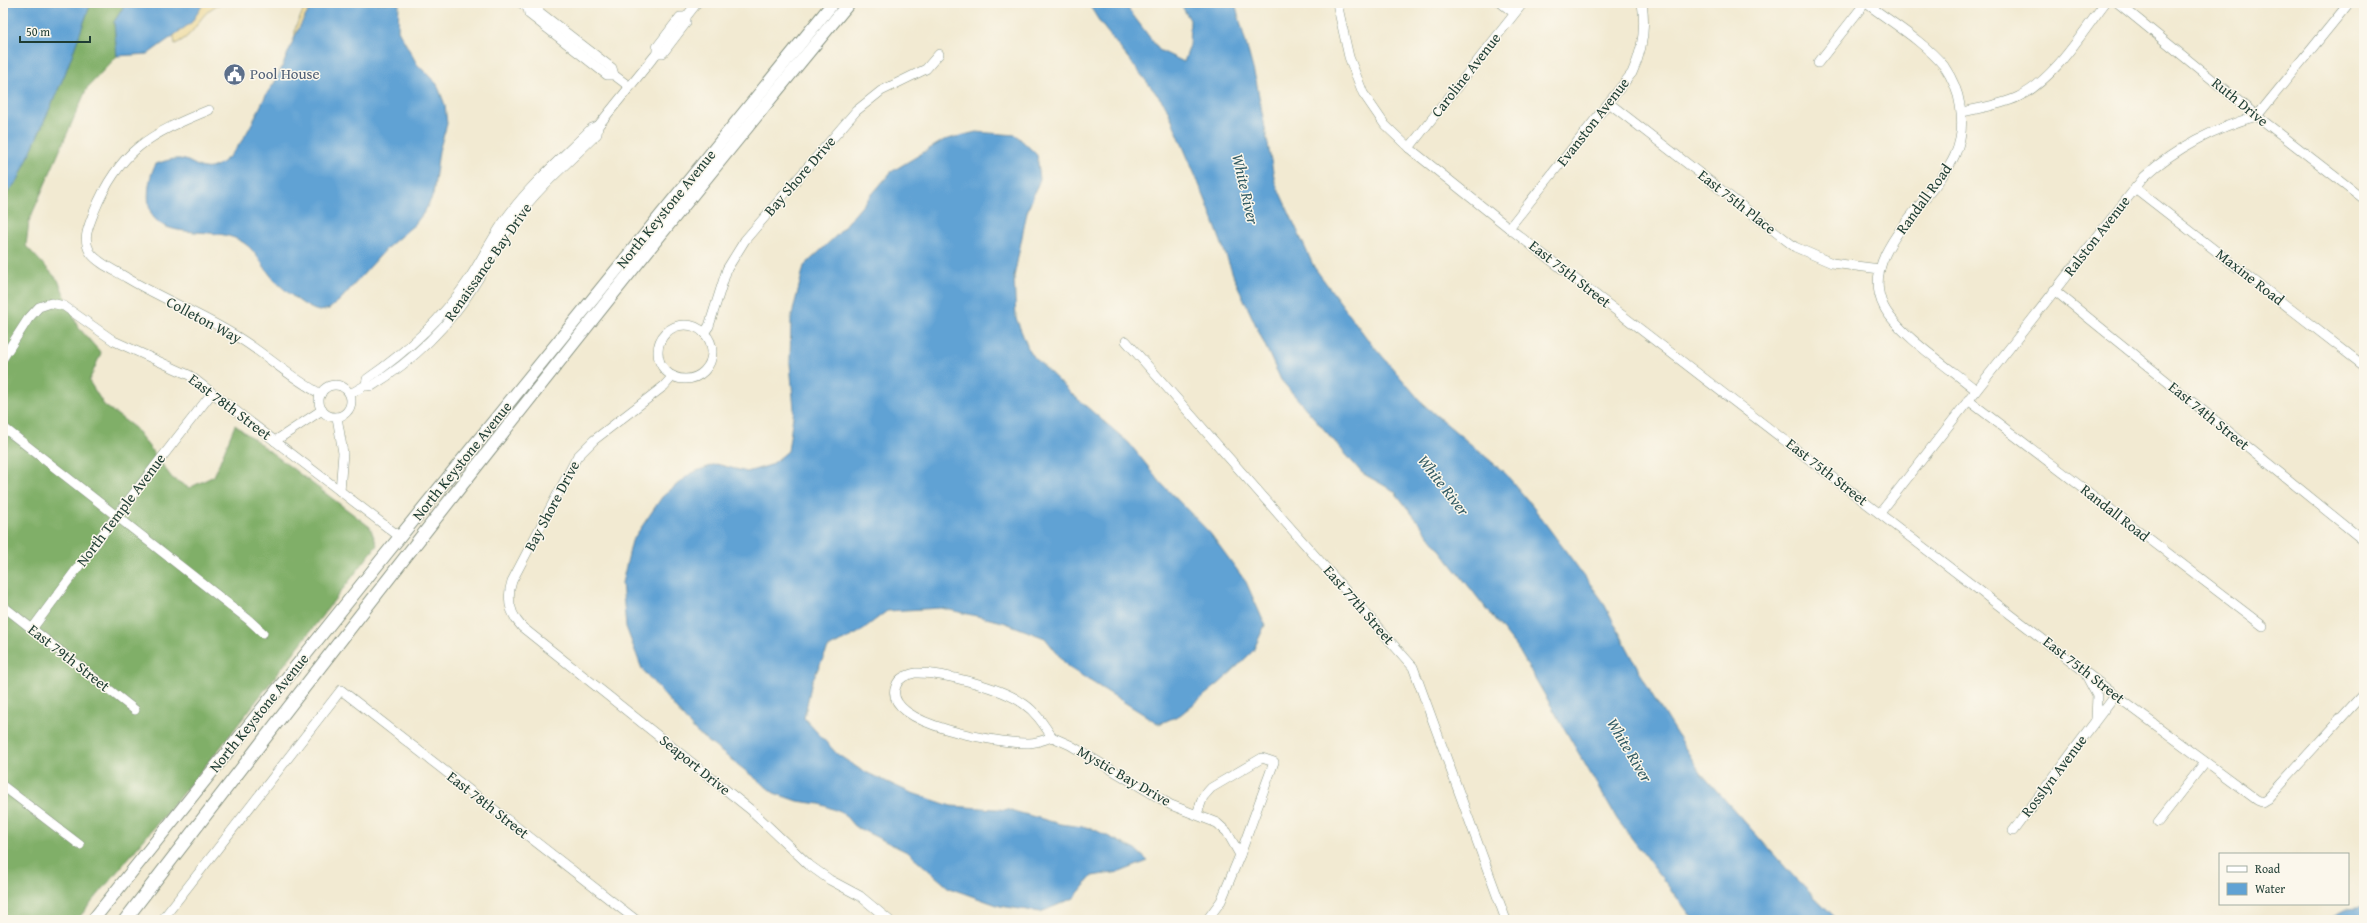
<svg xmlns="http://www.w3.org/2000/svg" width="2367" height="923" viewBox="0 0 2367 923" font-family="'Gentium Book Plus',serif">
<rect width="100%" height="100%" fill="#fbf7ec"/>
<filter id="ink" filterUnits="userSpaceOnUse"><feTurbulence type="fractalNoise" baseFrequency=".025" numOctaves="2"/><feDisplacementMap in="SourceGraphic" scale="8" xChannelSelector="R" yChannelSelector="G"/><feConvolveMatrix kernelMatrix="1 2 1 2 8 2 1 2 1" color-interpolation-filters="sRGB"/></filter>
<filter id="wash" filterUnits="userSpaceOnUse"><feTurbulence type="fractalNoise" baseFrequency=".012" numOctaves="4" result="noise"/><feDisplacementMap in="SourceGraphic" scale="16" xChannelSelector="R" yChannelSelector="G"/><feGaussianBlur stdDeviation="0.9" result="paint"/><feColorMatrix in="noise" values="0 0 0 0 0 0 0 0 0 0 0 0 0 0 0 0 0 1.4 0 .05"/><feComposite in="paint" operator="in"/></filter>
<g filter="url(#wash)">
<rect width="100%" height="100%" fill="#f2ead2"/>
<path fill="#80af68" stroke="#50764e" d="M91 3H126L114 22 117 56 87 88 29 221 26 246 58 280 78 327 101 353 89 381 104 405 135 428 172 478 189 488 214 476 235 425 370 527 377 545 216 753 77 920H3V198L18 180 65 74Z"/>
<g fill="#eeda9e" stroke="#868c69">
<path d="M200 3H222C196 13 200 33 175 44L173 31Z"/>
<path d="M304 3H312L297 42C289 26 305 17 304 3Z"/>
</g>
<g fill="#60a2d4" stroke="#407084">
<path d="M3 3H91L65 74 18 180 3 198Z"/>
<path d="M126 3H204L191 23 148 54 117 56 114 22Z"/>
<path d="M308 3H399L398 30 417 64 437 84 445 105 447 124 439 151 433 195 425 211 415 224 388 247 340 300 329 309 320 311C307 310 280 287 271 276 262 265 256 251 244 243 219 225 174 240 155 219 144 208 148 176 156 164 165 161 175 157 185 160 194 163 201 170 211 168 237 160 253 121 264 99 267 91 275 84 278 76 288 55 295 32 308 12Z"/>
<path d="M1088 3H1124L1159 50 1184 62 1189 48 1190 20 1180 3H1235L1256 80 1275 182 1314 267 1366 337 1424 405 1505 473 1530 503 1602 600 1651 693 1700 772 1795 878 1838 920H1694L1617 819 1518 649 1394 491 1362 473 1281 380 1235 280 1206 201 1166 106 1101 24Z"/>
<path d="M976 132 1016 135 1037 155 1040 179 1027 212 1014 277 1016 318 1030 353 1073 395 1129 443 1161 483 1210 533 1246 582 1265 625 1253 651 1221 682 1180 715 1159 724 1068 667 1045 638 1003 622 941 608 887 611 858 633 828 648 812 681 804 718 837 754 861 770 909 792 951 806 1010 810 1060 824 1091 828 1136 850 1148 861 1120 872 1092 876 1074 898 1041 912 1000 906 949 888 909 853 854 826 843 813 820 804 797 801 774 793 696 732 642 669 626 627 622 583 632 541 662 497 691 473 716 464 747 472 771 465 788 451 794 409 790 363 791 319 804 266 838 234 891 172 944 140Z"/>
<path d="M2364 907V920H2327L2348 909Z"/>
</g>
</g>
<g filter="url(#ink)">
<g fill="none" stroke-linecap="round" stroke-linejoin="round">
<defs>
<g id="minor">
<path d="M521 3 528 8 529 14 607 75H614L630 87"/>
<path d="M1337 3 1349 57 1363 93 1385 125 1409 148 1509 228 2115 695 2257 800 2262 802 2267 799 2364 693"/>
<path d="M1501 3 1514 13"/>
<path d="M1866 3C1892 23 1923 41 1944 66 1952 78 1958 91 1960 105 1963 122 1962 139 1955 155 1935 201 1856 253 1884 307 1897 333 1952 370 1976 390"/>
<path d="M2118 3 2257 116 2364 199"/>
<path d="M528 8 533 7 612 68 614 75"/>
<path d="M657 53H663L686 23V17L697 3"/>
<path d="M1818 63 1865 3"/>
<path d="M1609 103 1795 247 1832 263 1880 269"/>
<path d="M209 110C150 134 119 150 94 212 89 226 82 238 90 252 97 263 116 271 127 278 162 299 201 314 236 336 266 354 290 378 321 394"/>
<path d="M1962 112C1980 108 2001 105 2018 97 2054 80 2081 34 2105 3"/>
<path d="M1409 148 1523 3"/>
<path d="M2135 188 2364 366"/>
<path d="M1509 228 1632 73C1643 50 1646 28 1642 3"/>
<path d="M2054 290 2364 541"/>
<circle cx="685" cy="352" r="27"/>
<path d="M704 333 709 326 727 269 745 240 856 111 881 91 926 69 939 54"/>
<path d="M1126 341 1413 667 1506 920"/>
<path d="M3 358 28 319 39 307 51 303 64 306 114 341 189 375 400 537"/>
<path d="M673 376 664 386 594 440 577 457 512 581C506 599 510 614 522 627L751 810 809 865 830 880 860 896 889 920"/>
<circle cx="335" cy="401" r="16"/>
<path d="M366 385 367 379C406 352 440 322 467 282 482 260 493 235 510 213 534 181 564 156 592 128L598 126"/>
<path d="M350 394 366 385 372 386C413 361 450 325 475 284 489 262 501 238 517 217 540 186 570 161 597 134L598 126 657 53V47L680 17H686"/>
<path d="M1968 400 2263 626"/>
<path d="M337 417 343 453 340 491"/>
<path d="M3 427 249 620 263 633"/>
<path d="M275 441 322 410"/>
<path d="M1880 513 2144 177C2175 148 2217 127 2257 116L2349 3"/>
<path d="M3 606 135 710"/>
<path d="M32 629 117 515 212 393"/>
<path d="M915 673C942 672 1003 688 1024 704 1036 712 1044 725 1052 737 1044 740 1037 743 1029 743 1004 744 880 725 896 686 899 677 907 675 915 673Z"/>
<path d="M2086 675 2097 696 2096 719"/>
<path d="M1052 737 1070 745 1171 805 1217 823 1227 832 1240 855 1221 901 1207 920"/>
<path d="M3 786 80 845"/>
<path d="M1197 814 1203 797 1211 788 1262 758 1274 762 1240 855"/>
<path d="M2158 822 2205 762"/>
<path d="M2013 831 2115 695"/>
<path d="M162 920 341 690 636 920"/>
</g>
<g id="major">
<path d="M93 920 386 554 833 3"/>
<path d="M125 920C362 611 601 303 849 3"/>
</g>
</defs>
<use href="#minor" stroke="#889483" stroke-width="10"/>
<use href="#major" stroke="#889483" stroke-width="14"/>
<use href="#minor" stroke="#fff" stroke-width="9"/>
<use href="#major" stroke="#fff" stroke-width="12"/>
</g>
</g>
<defs>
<symbol id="civic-disc" viewBox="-11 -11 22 22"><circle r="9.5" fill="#5c6f8a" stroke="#fbf7ec"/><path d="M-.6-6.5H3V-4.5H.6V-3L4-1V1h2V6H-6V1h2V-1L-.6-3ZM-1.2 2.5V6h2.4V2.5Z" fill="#fff"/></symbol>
</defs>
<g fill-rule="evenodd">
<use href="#civic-disc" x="222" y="62" width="25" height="25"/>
</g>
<g text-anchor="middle" stroke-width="3" stroke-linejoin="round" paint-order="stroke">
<g font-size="15" fill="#4e5e75" stroke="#fbf7ec" text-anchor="start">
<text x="250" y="79">Pool House</text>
</g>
<g font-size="15" fill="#1f3d34" stroke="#fbf7ec">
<text transform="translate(1466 75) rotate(-52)" y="5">Caroline Avenue</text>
<text transform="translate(2240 102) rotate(39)" y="5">Ruth Drive</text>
<text transform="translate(1593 122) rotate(-52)" y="5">Evanston Avenue</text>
<text transform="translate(800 176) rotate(-49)" y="5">Bay Shore Drive</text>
<text transform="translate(1924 199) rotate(-54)" y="5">Randall Road</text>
<text transform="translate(1737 202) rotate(38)" y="5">East 75th Place</text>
<text transform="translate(666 209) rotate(-51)" y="5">North Keystone Avenue</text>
<text transform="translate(2097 236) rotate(-52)" y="5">Ralston Avenue</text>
<text transform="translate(488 262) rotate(-55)" y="5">Renaissance Bay Drive</text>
<text transform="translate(1570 274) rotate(38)" y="5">East 75th Street</text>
<text transform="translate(2250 277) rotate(38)" y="5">Maxine Road</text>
<text transform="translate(204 320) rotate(28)" y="5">Colleton Way</text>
<text transform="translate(230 407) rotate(37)" y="5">East 78th Street</text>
<text transform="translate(2209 416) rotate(39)" y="5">East 74th Street</text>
<text transform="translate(462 461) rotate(-51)" y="5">North Keystone Avenue</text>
<text transform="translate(1827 472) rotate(38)" y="5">East 75th Street</text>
<text transform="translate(552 506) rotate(-62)" y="5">Bay Shore Drive</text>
<text transform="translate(121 510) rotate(-53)" y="5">North Temple Avenue</text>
<text transform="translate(2115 513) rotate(38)" y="5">Randall Road</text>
<text transform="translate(1359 605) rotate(49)" y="5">East 77th Street</text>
<text transform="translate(69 658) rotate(38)" y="5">East 79th Street</text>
<text transform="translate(2084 670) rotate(38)" y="5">East 75th Street</text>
<text transform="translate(259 713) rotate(-51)" y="5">North Keystone Avenue</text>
<text transform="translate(695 765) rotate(39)" y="5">Seaport Drive</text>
<text transform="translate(1124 776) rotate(30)" y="5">Mystic Bay Drive</text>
<text transform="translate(2054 776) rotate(-53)" y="5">Rosslyn Avenue</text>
<text transform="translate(488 805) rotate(38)" y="5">East 78th Street</text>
</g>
<g font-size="16" font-style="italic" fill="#325b64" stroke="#fbf7ec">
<text transform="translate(1246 189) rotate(77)" y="6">White River</text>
<text transform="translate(1444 485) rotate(52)" y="6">White River</text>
<text transform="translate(1630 750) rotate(59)" y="6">White River</text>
</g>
</g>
<rect width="2367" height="923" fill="none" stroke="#fbf7ec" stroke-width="16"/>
<rect x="2219" y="853" width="130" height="52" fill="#fbf7ec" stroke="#a3ada2"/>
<rect x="2227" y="866" width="20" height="6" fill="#ffffff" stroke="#a3ada2"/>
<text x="2255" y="873" font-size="12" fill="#1f3d34">Road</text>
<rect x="2227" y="883" width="20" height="12" fill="#60a2d4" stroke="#a3ada2"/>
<text x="2255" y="893" font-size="12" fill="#1f3d34">Water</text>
<path d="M20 36v6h70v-6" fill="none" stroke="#1f3d34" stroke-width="2"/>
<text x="26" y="36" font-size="12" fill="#1f3d34" stroke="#fbf7ec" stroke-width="3" paint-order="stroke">50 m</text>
</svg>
